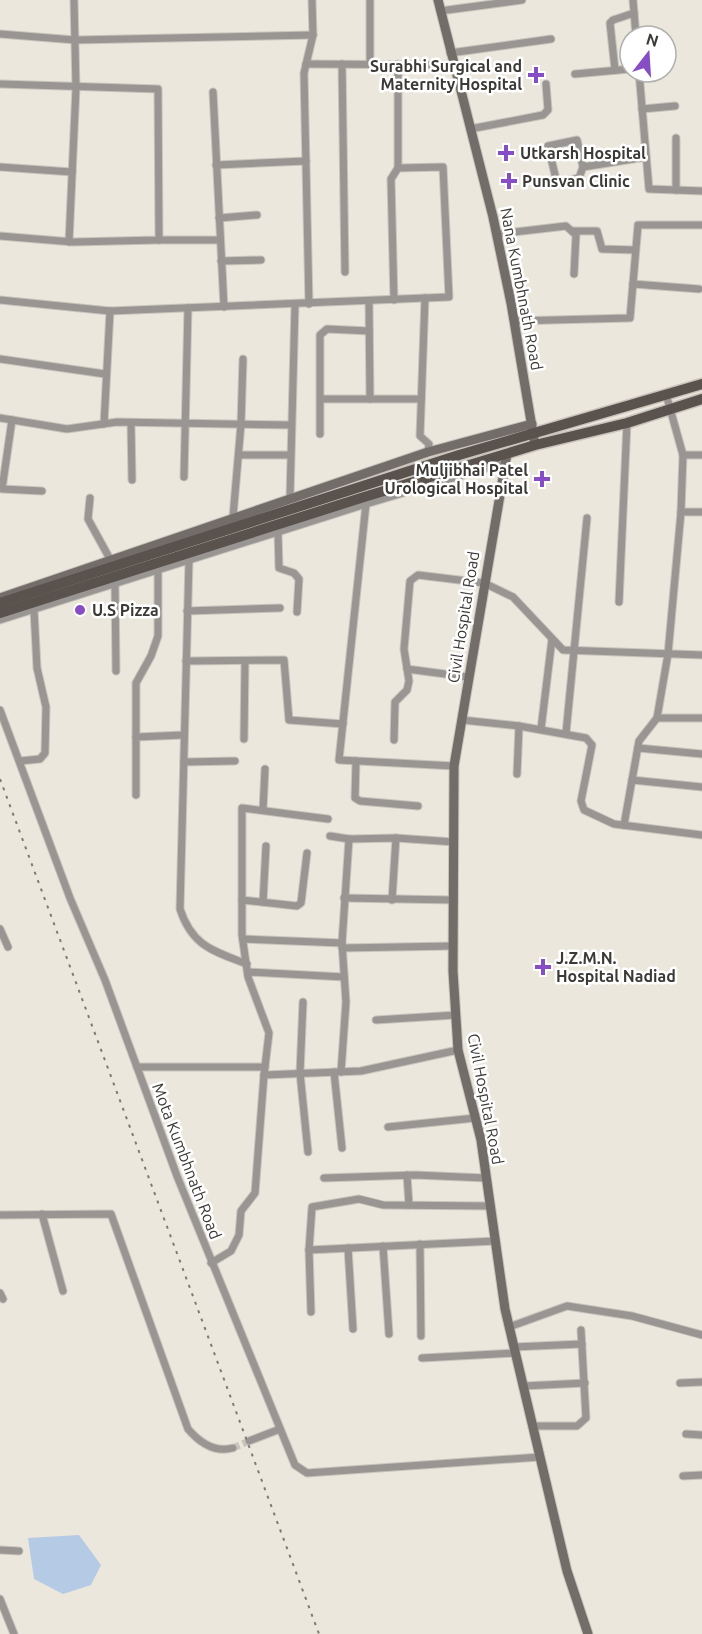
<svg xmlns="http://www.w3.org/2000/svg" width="702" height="1634" viewBox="0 0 702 1634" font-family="Ubuntu,sans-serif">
<rect width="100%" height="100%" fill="#ebe7dd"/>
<path fill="#b5cae4" d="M79 1535 101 1565 91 1585 63 1594 34 1579 28 1538Z"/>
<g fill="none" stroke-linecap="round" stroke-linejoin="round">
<path stroke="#c8c4bc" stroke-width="7" stroke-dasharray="7 3.5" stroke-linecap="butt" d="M233 1448 249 1441"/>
<defs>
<g id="street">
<path d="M633 0 636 36"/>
<path d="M440 11 522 0"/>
<path d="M0 34 75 40 313 35"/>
<path d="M450 53 551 39"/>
<path d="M306 64 453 65"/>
<path d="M342 64 345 272"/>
<path d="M370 64V0"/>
<path d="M615 70 610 23 613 20 634 13"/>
<path d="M639 72 649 189 702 191"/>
<path d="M575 74 630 69"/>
<path d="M0 84 158 89 159 240 73 242 0 236"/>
<path d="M213 92 224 307"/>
<path d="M642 109 675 106"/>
<path d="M470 129 543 115 548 110 546 84"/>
<path d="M676 138V190"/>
<path d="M216 165 306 161"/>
<path d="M0 167 72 172"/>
<path d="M583 167 577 140 548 146 557 183 579 178 583 167 646 157"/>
<path d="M219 218 257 215"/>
<path d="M572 231H597L602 249 635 250"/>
<path d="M497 234 566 226 576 235 574 274"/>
<path d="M159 240H220"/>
<path d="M69 242 76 88 74 0"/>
<path d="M221 261 261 260"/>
<path d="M633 284 699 289"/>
<path d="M425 298 420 436 429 444 428 452"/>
<path d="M0 300 110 311 449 297 443 167 398 168"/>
<path d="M394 300 391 179 398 168V64"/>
<path d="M369 301 370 399"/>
<path d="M309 304 304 73 313 35 312 0"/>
<path d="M514 321 630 318 638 225H702"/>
<path d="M0 359 105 374"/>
<path d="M666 394 683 455 681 512"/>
<path d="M322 399H421"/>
<path d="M0 418 67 429 117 422 290 425"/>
<path d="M12 420 2 489 42 491"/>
<path d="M131 423 132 480"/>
<path d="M104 424 110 311"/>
<path d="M320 434V335L327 329 369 331"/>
<path d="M239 455H290"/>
<path d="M683 455H702"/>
<path d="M184 477 188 308"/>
<path d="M290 497 295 305"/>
<path d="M90 498 88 519 110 559"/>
<path d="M366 504 339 760 454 766"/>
<path d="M233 517 241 424 243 359"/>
<path d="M278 533 279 568 294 573 299 579 297 612"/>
<path d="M189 560 180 909C192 946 213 951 247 964"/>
<path d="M115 584 116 671"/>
<path d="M619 602 627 423"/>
<path d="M187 611 280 608"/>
<path d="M0 620 366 504 504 463"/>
<path d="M186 661 284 660 289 720 343 724"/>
<path d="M407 669 468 677"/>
<path d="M0 710 70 898 105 980 177 1176 295 1465 307 1473 540 1457"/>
<path d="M657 718H702"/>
<path d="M462 720 519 726 586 738 592 745 581 801 584 810 614 824 702 835"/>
<path d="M541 729 552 639"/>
<path d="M566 733 587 518"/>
<path d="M136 737 184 735"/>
<path d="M244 739 245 661"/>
<path d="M394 740 395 702 407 690 409 681 404 649 410 581 418 575 484 583 513 597 563 650 702 655"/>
<path d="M638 748 702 754"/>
<path d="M20 761 40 759 45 753 46 707 37 668 34 610"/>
<path d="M356 761 355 798 360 801 418 806"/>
<path d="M184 762 235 761"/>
<path d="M517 774 519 726"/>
<path d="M632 780 702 787"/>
<path d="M136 795V683L151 656 158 636V571"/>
<path d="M263 810 265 769"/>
<path d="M624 825 639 741 657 718 668 654 681 512H702"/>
<path d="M330 836 349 839 396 838 454 842"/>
<path d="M344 898 454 900"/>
<path d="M242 900 297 906 301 903 307 853"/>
<path d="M392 900 396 838"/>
<path d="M263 902 266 846"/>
<path d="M0 929 8 947"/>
<path d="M243 939 342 943"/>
<path d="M342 948 453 946"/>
<path d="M248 972 344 977"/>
<path d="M303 1002 300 1073 308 1152"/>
<path d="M376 1020 456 1015"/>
<path d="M137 1067H265"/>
<path d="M334 1072 342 1148"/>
<path d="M341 1072 346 1002 342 943 349 839"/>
<path d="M264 1075 361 1071 458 1050"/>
<path d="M388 1127 475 1118"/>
<path d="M407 1175 409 1205"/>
<path d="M324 1178 415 1175 486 1178"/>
<path d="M42 1214 63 1291"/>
<path d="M0 1215 111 1214 188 1429C200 1443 215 1453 233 1448"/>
<path d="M420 1244 421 1336"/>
<path d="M383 1246 389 1334"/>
<path d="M348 1248 353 1329"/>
<path d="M309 1250 495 1241"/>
<path d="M211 1263 231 1251 239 1235 241 1211 255 1193 264 1075 269 1033 248 977 242 935V808L328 819"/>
<path d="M0 1293 3 1299"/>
<path d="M311 1312 309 1250 312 1207 359 1199 383 1205 490 1206"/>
<path d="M509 1327 567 1306 632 1316 702 1335"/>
<path d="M514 1347 582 1344"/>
<path d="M422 1358 516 1353"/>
<path d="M680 1383 702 1382"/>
<path d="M524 1386 585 1383"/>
<path d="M533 1426H577L586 1418 581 1330"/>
<path d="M686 1434 702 1435"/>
<path d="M249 1441 280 1429"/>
<path d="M683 1476 702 1475"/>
<path d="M0 1550 19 1551"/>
<path d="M0 1599 14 1634"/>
</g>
<g id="secondary">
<path d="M438 0 493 217 511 303 535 445"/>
<path d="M507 454 454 766 453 971 458 1050 481 1140 505 1309 567 1571 588 1634"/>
<path d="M0 598 428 452 532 424"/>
</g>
<g id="primary">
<path d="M0 603 459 455 702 384"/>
<path d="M0 613 364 497 535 445 627 423 702 399"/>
</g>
</defs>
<use href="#street" stroke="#c8c4bc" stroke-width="9"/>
<use href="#secondary" stroke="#c8c4bc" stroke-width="11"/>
<use href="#primary" stroke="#c8c4bc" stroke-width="13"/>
<use href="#street" stroke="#999592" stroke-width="7"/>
<use href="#secondary" stroke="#736d69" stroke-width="9"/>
<use href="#primary" stroke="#59524d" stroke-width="10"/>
<path stroke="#7e7b75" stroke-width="2" stroke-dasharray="3 6" stroke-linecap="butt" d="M0 779 319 1634"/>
</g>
<g fill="#874dc4" stroke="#fff" stroke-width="2">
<path d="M533 66h6v6h6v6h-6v6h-6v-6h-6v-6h6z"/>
<path d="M503 144h6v6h6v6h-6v6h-6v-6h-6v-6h6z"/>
<path d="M506 172h6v6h6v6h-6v6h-6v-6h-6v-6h6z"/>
<path d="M539 470h6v6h6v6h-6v6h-6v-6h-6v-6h6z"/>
<circle cx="80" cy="610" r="6"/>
<path d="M540 958h6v6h6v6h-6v6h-6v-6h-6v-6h6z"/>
</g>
<g text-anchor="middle" stroke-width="5" stroke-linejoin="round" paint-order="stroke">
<g font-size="16" font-weight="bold" fill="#3b3a36" stroke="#fff" text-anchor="start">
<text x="522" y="72" text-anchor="end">Surabhi Surgical and<tspan x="522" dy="18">Maternity Hospital</tspan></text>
<text x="520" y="159">Utkarsh Hospital</text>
<text x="522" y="187">Punsvan Clinic</text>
<text x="528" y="476" text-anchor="end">Muljibhai Patel<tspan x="528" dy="18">Urological Hospital</tspan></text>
<text x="92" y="616">U.S Pizza</text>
<text x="556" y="964">J.Z.M.N.<tspan x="556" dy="18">Hospital Nadiad</tspan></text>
</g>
<g font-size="16" fill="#3b3a36" stroke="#fff">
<text transform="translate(522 289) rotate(79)" y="6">Nana Kumbhnath Road</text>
<text transform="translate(463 617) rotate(-81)" y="6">Civil Hospital Road</text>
<text transform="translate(486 1099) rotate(79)" y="6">Civil Hospital Road</text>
<text transform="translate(187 1161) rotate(69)" y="6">Mota Kumbhnath Road</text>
</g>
</g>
<g transform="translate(648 54) rotate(17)"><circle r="28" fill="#ffffff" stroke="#b1b0af" stroke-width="1.5"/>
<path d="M0-4.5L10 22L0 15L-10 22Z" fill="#874dc4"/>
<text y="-9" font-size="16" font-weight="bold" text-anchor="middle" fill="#3b3a36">N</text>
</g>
</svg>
